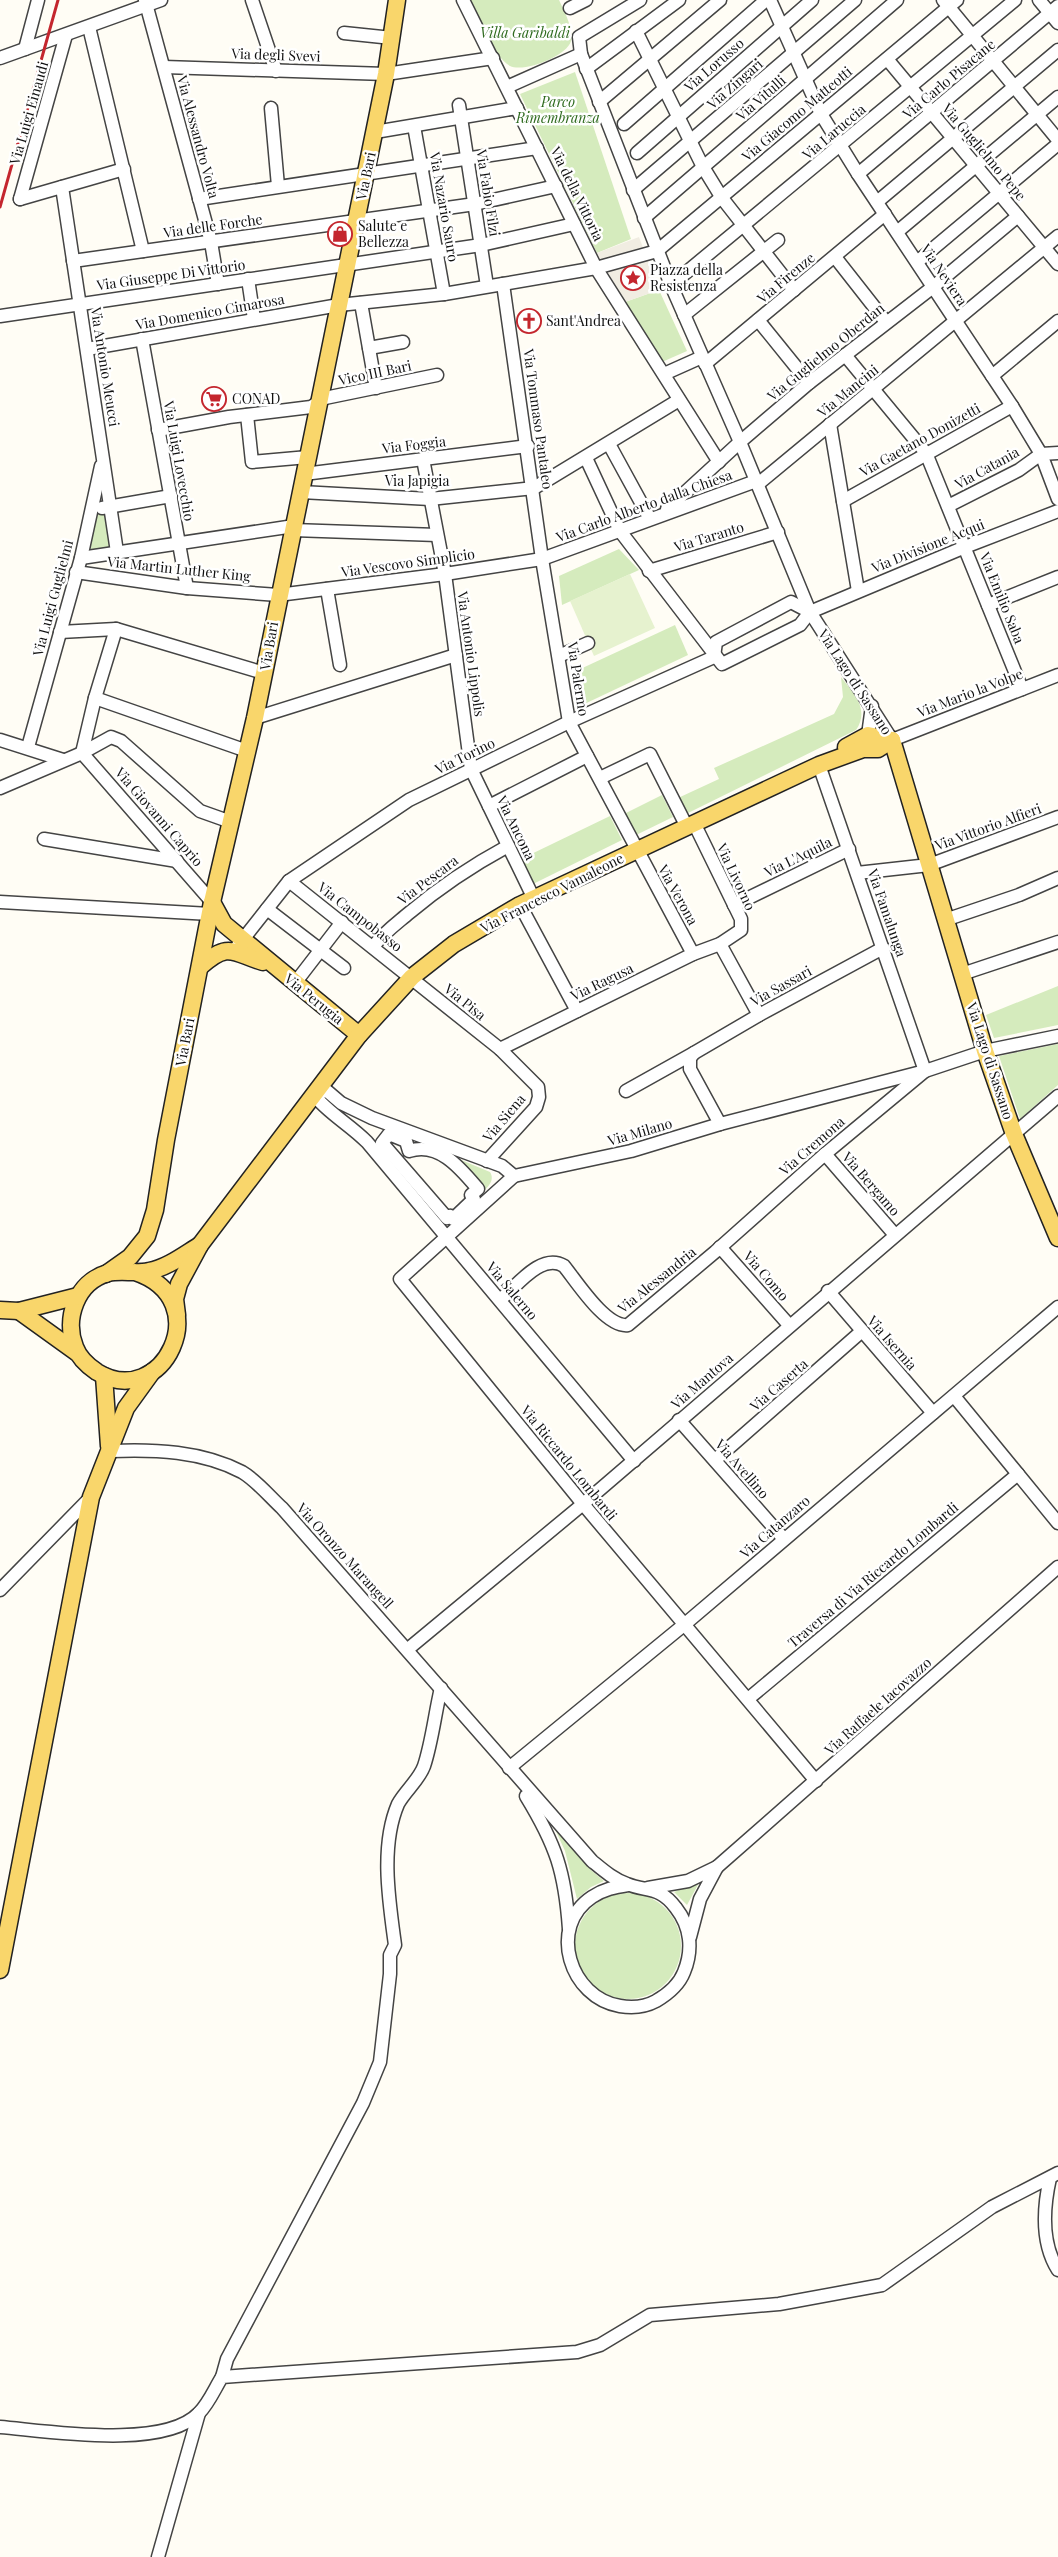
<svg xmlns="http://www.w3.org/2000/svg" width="1058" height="2557" viewBox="0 0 1058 2557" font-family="'Playfair Display',serif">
<rect width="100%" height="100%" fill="#fffdf5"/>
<g fill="#d5ebbd">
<path d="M470 0H559C564 11 574 29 571 41 567 56 524 73 510 66 493 56 479 18 470 0Z"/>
<path d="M575 72 631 239 597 253 520 94Z"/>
<path d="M659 290 687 351 662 362 625 302Z"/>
<path d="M103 510 107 512 111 547 87 551 95 512Z"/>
<path d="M619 549 639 570 562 605 559 576Z"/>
<path d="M675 625 688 655 578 707 576 671Z"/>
<path d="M841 677C854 694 870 709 856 730L686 814 678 798 719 779 714 768 834 714 843 697Z"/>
<path d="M662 795 673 817 634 836 624 814Z"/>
<path d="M610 816 622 840 533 884 521 859Z"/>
<path d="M1058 986V1025L994 1038 986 1015Z"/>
<path d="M1058 1044V1085L1020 1119 999 1056Z"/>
<path d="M437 1150 490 1172C497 1183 482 1192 474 1199L478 1189Z"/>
<path d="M555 1829 592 1871 604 1881 591 1887 577 1899 565 1851Z"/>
<path d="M700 1881 687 1905 674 1892Z"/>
<circle cx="628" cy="1946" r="53"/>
</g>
<path fill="#e6f2cf" d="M630 574 655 628 594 656 570 601Z"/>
<path fill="#f1ede2" d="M639 237 659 290 625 302 597 253Z"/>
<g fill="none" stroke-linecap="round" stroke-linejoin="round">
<defs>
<g id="minor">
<path d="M145 0 211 242 218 284"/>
<path d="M252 0 276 71"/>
<path d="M463 0 596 268 719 462"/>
<path d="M640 0 579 37 581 54 671 285 740 442 810 612 892 740 1058 675"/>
<path d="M770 0 821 114 858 174 1012 406 1041 454 1058 499"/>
<path d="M943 0 1058 140"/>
<path d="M1039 0 1058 23"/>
<path d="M570 8 586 0"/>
<path d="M89 27 143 251"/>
<path d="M636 31 703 167 722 198 794 290"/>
<path d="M344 33 392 38"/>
<path d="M25 49 38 0"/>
<path d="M0 58 161 0"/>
<path d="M887 59 1058 264"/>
<path d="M164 67 386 74 493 58"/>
<path d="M586 69 679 0"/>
<path d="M507 87 581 54"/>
<path d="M599 102 720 0"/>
<path d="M459 105 487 286"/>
<path d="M271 108 278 186"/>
<path d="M624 124 766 0"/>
<path d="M414 126 444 294"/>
<path d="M375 132 517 108"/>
<path d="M637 153 812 0"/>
<path d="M858 174 1058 6"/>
<path d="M62 187 117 552"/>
<path d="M633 190 855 0"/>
<path d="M20 199 66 35"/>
<path d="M20 199 124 169"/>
<path d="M199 199 537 148"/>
<path d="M877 202 1058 50"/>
<path d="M644 218 897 0"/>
<path d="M897 232 1058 97"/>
<path d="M835 257 886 322"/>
<path d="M73 261 475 204 556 186"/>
<path d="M917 262 1058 144"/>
<path d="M248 279 254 319"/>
<path d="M503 284 542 559 569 722 693 954"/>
<path d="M671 285 1015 0"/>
<path d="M361 303 376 388"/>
<path d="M684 315 778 240"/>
<path d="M0 316 481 245 574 224"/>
<path d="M758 320 809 383"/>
<path d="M142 339 187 588"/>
<path d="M369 348 403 342"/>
<path d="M87 349 339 305 444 294 503 284 596 268 657 251 957 0"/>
<path d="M845 355 926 453 1022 689"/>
<path d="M705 364 885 214"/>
<path d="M664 374 702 357"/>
<path d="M992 376 1058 321"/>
<path d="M247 415 252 462 308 457"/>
<path d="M830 424 858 591"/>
<path d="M158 430 229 417 311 407 325 398 437 375"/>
<path d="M609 444 650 519"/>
<path d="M1041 454 1058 453"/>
<path d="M586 458 620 531 722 664 800 625 810 612"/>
<path d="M423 459 445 574 471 769 534 899"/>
<path d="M304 474 528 446"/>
<path d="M758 484 1058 236"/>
<path d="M301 492 430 499 534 488 679 400"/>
<path d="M843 501 1012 406"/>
<path d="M948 506 1019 470 1041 454"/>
<path d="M102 508 171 496"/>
<path d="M667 509 740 442 809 383 933 287 1018 216"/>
<path d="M293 530 437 535"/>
<path d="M81 558 294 526"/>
<path d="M649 571 778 532"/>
<path d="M76 572 187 588 278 595 445 574 542 559 756 481"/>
<path d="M327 589 340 665"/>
<path d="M988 605 1058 577"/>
<path d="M810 612 965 547 1058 511"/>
<path d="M60 632 116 629 264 673"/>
<path d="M559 656 588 643"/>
<path d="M714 657 716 642 791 602 810 612"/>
<path d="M95 698 247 751"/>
<path d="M255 718 456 655"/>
<path d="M868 735 872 706"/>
<path d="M0 740 63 760"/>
<path d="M28 747 81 558 101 466"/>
<path d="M82 753 212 902"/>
<path d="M82 753 95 698 116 629"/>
<path d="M600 778 650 754 687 827"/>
<path d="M0 788 82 753 111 737 121 741 200 811 231 822"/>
<path d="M489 806 587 756"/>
<path d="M44 839 177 861"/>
<path d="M857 873 929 865 1058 817"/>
<path d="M289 881 500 1049 538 1087 539 1097 536 1107 487 1161"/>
<path d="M0 902 210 914 217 917"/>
<path d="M520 905 577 1011"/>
<path d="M734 905 849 849"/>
<path d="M267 909 344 968"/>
<path d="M945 920 1019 895 1058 878"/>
<path d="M720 944 759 1015"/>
<path d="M237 947 289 881 409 800 569 722 714 657"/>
<path d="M373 947C383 933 396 924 409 913 441 886 471 866 508 846"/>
<path d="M962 974 1058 942"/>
<path d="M295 983 342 922"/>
<path d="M500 1049 693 954 720 944 741 930V919L694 823"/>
<path d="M626 1091 694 1053"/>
<path d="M720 1124 690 1069V1058L694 1053 759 1015 883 948"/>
<path d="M389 1134 406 1141 409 1151C439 1141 461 1169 478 1189L471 1195 474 1199 453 1219 450 1216 447 1218 382 1143Z"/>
<path d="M825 1154 895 1235"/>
<path d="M514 1176 400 1279 583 1504 816 1781"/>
<path d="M720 1247 789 1325"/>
<path d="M828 1291 933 1413"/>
<path d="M500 1300C516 1287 541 1252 564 1266 577 1282 606 1328 628 1325L715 1252 825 1154 925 1071 819 765"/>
<path d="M954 1396 1058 1523"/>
<path d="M679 1420 783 1538"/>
<path d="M110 1451C154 1449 202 1451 242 1472 256 1480 270 1497 282 1508L592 1861C603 1870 613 1879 627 1884 647 1892 660 1886 676 1908 691 1927 693 1950 684 1972 679 1985 668 1994 656 2001 645 2007 632 2008 620 2006 570 1998 547 1927 592 1897 604 1889 615 1887 628 1885"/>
<path d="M715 1460 862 1331"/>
<path d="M634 1461 367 1142C349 1124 328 1113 313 1094L327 1091 341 1103 372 1118 502 1166 514 1176 631 1151 720 1124 925 1071 985 1051 1058 1036"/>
<path d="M0 1590 91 1497"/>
<path d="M408 1649 583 1504 1058 1096"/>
<path d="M748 1699 1018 1474"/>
<path d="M509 1768 685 1624 1058 1307"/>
<path d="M526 1796C556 1845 565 1872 569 1929"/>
<path d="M717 1867 1058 1567"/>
<path d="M648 1888 688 1881 717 1867 700 1899 690 1937"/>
<path d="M1050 2178C1043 2209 1041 2243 1058 2270"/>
<path d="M222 2377 227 2359 363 2103 380 2062 390 1974V1955L395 1945C389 1901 380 1846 398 1804 405 1791 419 1780 424 1766 432 1742 435 1713 441 1688"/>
<path d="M0 2427C48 2431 164 2450 199 2413 209 2403 215 2388 222 2377L577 2352 600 2345 650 2315 779 2304 882 2285 992 2207 1058 2173"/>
<path d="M158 2557 199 2413"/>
</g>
<g id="major">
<path d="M892 740 985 1051 1014 1134 1058 1238"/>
<path d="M846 747 868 735 892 740"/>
<path d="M212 902 224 924 359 1035"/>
<path d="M201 966C229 941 233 953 263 962"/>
<path d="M135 1272C219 1300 162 1412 97 1372 88 1366 79 1358 75 1347 64 1319 76 1282 108 1273 122 1270 135 1274 149 1271 167 1268 185 1254 200 1245"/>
<path d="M106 1274 130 1257 147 1236 155 1210 166 1140 212 902 255 718 386 74 397 0"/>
<path d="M0 1310 19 1311 78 1296"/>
<path d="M19 1311 76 1352"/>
<path d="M177 1315 175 1299 179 1284 200 1245 359 1035 412 977 454 944 520 905 819 765 863 749H878L892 740"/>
<path d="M104 1376 109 1446"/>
<path d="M0 1970 91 1497 126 1408 152 1372"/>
</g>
</defs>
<use href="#minor" stroke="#444" stroke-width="15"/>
<use href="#major" stroke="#222" stroke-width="19"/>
<use href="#minor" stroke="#fff" stroke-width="12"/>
<use href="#major" stroke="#f9d66b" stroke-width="16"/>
<path stroke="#c4262e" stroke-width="3" d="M0 207 58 0"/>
</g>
<defs>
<symbol id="shop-ring" viewBox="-11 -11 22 22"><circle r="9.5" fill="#fff" stroke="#c4262e" stroke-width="1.5"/><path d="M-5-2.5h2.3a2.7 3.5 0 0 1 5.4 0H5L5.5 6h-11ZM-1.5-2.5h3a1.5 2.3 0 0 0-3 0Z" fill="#c4262e"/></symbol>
<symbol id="sight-ring" viewBox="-11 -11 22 22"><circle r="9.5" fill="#fff" stroke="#c4262e" stroke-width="1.5"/><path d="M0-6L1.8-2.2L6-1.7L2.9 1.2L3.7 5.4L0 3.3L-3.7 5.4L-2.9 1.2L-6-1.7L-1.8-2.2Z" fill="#c4262e"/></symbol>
<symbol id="church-ring" viewBox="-11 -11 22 22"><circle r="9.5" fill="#fff" stroke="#c4262e" stroke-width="1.5"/><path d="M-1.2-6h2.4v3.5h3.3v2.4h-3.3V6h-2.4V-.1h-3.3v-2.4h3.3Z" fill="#c4262e"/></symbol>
<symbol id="supermarket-ring" viewBox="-11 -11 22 22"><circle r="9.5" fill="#fff" stroke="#c4262e" stroke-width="1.5"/><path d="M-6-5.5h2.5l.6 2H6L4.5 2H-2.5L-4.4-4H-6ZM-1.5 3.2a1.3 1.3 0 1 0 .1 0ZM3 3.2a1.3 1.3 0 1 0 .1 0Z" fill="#c4262e"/></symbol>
</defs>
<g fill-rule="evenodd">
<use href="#shop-ring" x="326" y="220" width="28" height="28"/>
<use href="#sight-ring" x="619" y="264" width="28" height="28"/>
<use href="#church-ring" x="515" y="307" width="28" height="28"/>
<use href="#supermarket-ring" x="200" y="385" width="28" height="28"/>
</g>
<g text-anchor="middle" stroke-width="5" stroke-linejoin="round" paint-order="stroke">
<g font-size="14" font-style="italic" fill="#2f6b1f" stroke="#fff">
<text x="525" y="38">Villa Garibaldi</text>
<text x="558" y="107">Parco<tspan x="558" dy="16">Rimembranza</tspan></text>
</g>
<g font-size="14" fill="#111" stroke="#fff">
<text transform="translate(276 55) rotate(2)" y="5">Via degli Svevi</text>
<text transform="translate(714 65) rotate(-41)" y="5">Via Lorusso</text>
<text transform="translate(949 79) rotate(-40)" y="5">Via Carlo Pisacane</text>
<text transform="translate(735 84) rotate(-41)" y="5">Via Zingari</text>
<text transform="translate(761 98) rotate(-41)" y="5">Via Vitulli</text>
<text transform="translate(29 113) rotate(-74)" y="5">Via Luigi Einaudi</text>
<text transform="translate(797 114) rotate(-40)" y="5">Via Giacomo Matteotti</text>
<text transform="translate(834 132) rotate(-40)" y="5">Via Laruccia</text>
<text transform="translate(198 137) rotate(75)" y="5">Via Alessandro Volta</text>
<text transform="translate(984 152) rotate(50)" y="5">Via Guglielmo Pepe</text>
<text transform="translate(366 176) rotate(-78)" y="5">Via Bari</text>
<text transform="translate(488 193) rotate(81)" y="5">Via Fabio Filzi</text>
<text transform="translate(577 194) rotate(64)" y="5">Via della Vittoria</text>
<text transform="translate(444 207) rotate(80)" y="5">Via Nazario Sauro</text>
<text transform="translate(213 226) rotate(-8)" y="5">Via delle Forche</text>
<text transform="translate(171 275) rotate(-8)" y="5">Via Giuseppe Di Vittorio</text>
<text transform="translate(944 275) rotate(56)" y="5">Via Neviera</text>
<text transform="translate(786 278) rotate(-40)" y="5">Via Firenze</text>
<text transform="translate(210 312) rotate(-10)" y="5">Via Domenico Cimarosa</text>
<text transform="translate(826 352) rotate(-39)" y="5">Via Guglielmo Oberdan</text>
<text transform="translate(105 367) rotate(81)" y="5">Via Antonio Meucci</text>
<text transform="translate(375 373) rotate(-12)" y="5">Vico III Bari</text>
<text transform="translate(848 391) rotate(-39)" y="5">Via Mancini</text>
<text transform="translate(538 419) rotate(82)" y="5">Via Tommaso Pantaleo</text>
<text transform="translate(920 440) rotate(-29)" y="5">Via Gaetano Donizetti</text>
<text transform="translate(414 445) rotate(-7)" y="5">Via Foggia</text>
<text transform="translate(179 461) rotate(80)" y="5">Via Luigi Lovecchio</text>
<text transform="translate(987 468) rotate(-29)" y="5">Via Catania</text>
<text x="417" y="486">Via Japigia</text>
<text transform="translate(644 506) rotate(-20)" y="5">Via Carlo Alberto dalla Chiesa</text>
<text transform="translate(709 537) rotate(-17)" y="5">Via Taranto</text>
<text transform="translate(928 546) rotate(-22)" y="5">Via Divisione Acqui</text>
<text transform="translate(408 563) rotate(-8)" y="5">Via Vescovo Simplicio</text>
<text transform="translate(179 569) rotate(6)" y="5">Via Martin Luther King</text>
<text transform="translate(53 598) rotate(-75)" y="5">Via Luigi Guglielmi</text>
<text transform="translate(1002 598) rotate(68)" y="5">Via Emilio Saba</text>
<text transform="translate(269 646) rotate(-80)" y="5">Via Bari</text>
<text transform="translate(471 654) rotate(82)" y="5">Via Antonio Lippolis</text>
<text transform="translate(578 679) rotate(81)" y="5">Via Palermo</text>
<text transform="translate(855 682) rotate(57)" y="5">Via Lago di Sassano</text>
<text transform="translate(970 693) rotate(-21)" y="5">Via Mario la Volpe</text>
<text transform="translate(465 756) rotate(-26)" y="5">Via Torino</text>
<text transform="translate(159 817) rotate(49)" y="5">Via Giovanni Caprio</text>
<text transform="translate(988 827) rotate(-20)" y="5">Via Vittorio Alfieri</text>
<text transform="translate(516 828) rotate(64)" y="5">Via Ancona</text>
<text transform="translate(798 857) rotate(-26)" y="5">Via L'Aquila</text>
<text transform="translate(736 877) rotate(65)" y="5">Via Livorno</text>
<text transform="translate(428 880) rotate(-37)" y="5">Via Pescara</text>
<text transform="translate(552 893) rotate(-27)" y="5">Via Francesco Vamaleone</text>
<text transform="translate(678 895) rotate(61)" y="5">Via Verona</text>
<text transform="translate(887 913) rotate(71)" y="5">Via Famalunga</text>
<text transform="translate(360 917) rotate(38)" y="5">Via Campobasso</text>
<text transform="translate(602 982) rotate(-26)" y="5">Via Ragusa</text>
<text transform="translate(781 986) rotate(-29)" y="5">Via Sassari</text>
<text transform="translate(314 999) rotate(39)" y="5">Via Perugia</text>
<text transform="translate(465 1002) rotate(39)" y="5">Via Pisa</text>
<text transform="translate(185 1042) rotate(-79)" y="5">Via Bari</text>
<text transform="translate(990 1061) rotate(72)" y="5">Via Lago di Sassano</text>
<text transform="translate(504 1118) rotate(-50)" y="5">Via Siena</text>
<text transform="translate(640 1132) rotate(-16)" y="5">Via Milano</text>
<text transform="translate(812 1146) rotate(-41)" y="5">Via Cremona</text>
<text transform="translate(871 1184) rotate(49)" y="5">Via Bergamo</text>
<text transform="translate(766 1276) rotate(49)" y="5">Via Como</text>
<text transform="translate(657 1280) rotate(-39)" y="5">Via Alessandria</text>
<text transform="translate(512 1291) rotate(50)" y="5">Via Salerno</text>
<text transform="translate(892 1343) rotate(49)" y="5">Via Isernia</text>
<text transform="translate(702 1381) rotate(-41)" y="5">Via Mantova</text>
<text transform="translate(779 1385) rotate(-41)" y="5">Via Caserta</text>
<text transform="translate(569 1463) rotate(51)" y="5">Via Riccardo Lombardi</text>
<text transform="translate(742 1469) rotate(49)" y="5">Via Avellino</text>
<text transform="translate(775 1527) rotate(-41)" y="5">Via Catanzaro</text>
<text transform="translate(345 1556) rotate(48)" y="5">Via Oronzo Marangell</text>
<text transform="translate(873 1575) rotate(-40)" y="5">Traversa di Via Riccardo Lombardi</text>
<text transform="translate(878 1706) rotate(-42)" y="5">Via Raffaele Iacovazzo</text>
</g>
<g font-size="14" fill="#111" stroke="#fff" text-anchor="start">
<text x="358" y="231">Salute e<tspan x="358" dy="16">Bellezza</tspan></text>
<text x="650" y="275">Piazza della<tspan x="650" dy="16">Resistenza</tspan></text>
<text x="546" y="326">Sant'Andrea</text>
<text x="232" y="404">CONAD</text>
</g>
</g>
</svg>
